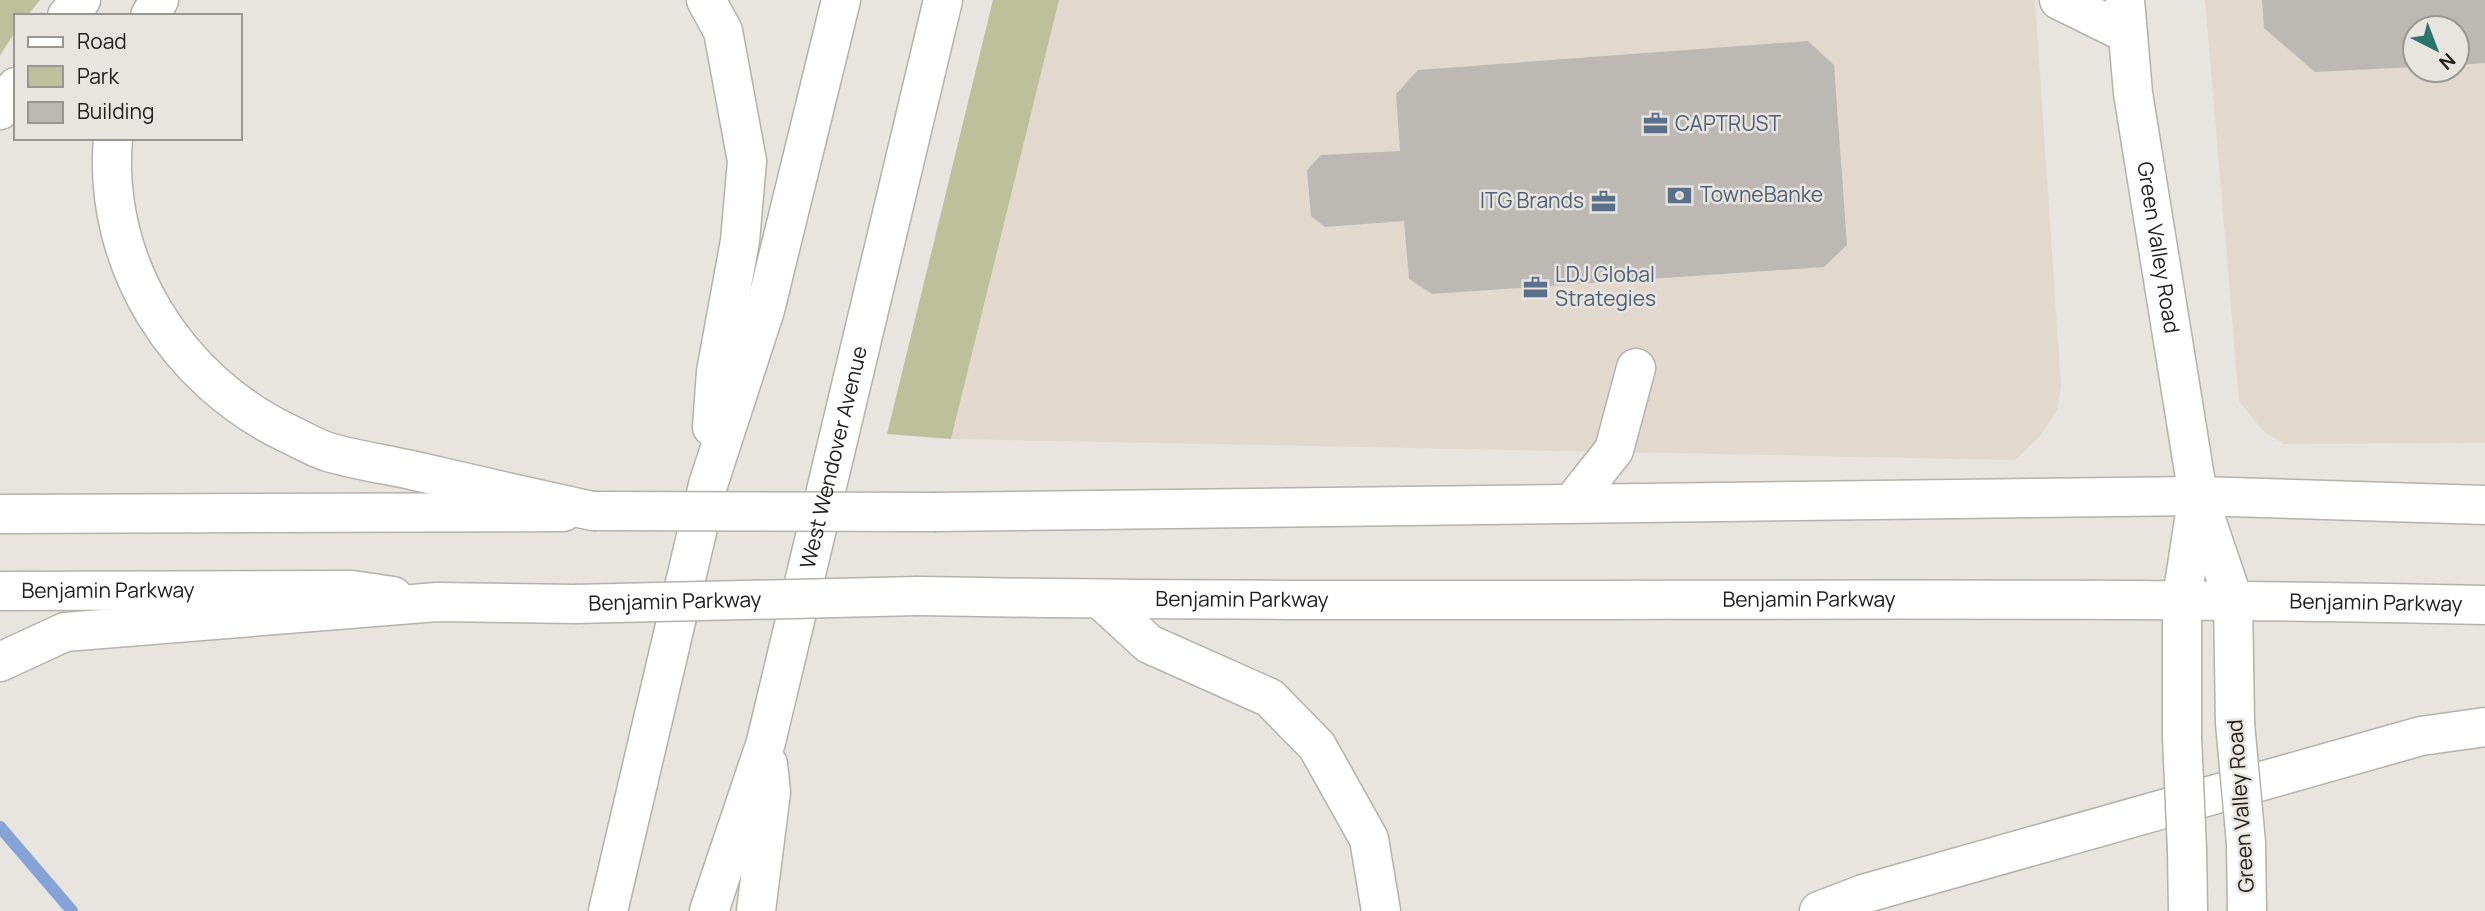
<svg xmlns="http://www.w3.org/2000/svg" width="2485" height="911" viewBox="0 0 2485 911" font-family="Manrope,sans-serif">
<rect width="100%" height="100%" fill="#e8e4df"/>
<g fill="#e2d9ce" fill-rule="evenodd">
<path d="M1059 0H2035L2061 387 2057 410 2040 436 2015 460 951 439Z"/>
<path d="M2205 0H2485V443L2284 444 2263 431 2239 401ZM2415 28H2457V70H2415Z"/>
</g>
<g fill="#bec09b">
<path d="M0 0H40L27 16H16V31L0 55Z"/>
<path d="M993 0H1059L951 439 887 434Z"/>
</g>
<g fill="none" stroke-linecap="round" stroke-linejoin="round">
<path stroke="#85a3d7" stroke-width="12" d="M0 827 72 911"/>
</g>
<g fill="#bcb8b4">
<path d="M2262 0H2485V63L2457 65V28H2415V67L2315 72 2264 28Z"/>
<path d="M1808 41 1834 65 1847 245 1824 267 1432 294 1409 279 1404 221 1325 227 1311 216 1307 170 1321 155 1400 151 1396 94 1418 70Z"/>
</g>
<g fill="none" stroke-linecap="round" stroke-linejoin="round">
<defs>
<g id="minor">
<path d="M2059 0 2128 34"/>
<path d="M1572 503 1614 450 1636 368"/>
</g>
<g id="major">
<path d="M0 514 563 512"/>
<path id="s1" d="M0 591 352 590 393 596"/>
<path d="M2233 599 2235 723"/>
<path d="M2182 737V598"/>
<path d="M2246 843 2247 911"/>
<path d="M2187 850 2188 911"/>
</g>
<g id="highway">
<path d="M706 0 723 31 747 161 740 241 716 372 712 427"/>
<path id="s2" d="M2125 0 2133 93 2198 496 2233 599"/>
<path d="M67 16 81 0"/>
<path d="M150 16 159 0"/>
<path d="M0 110 16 87"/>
<path d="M113 138C102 264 177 381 289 434 302 440 315 448 328 452 355 460 384 464 411 470 472 484 532 498 593 511"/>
<path d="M936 512 2198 496 2485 505"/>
<path id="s3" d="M918 596C1440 606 1963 593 2485 605"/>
<path d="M2182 598 2197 501"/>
<path d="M1100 599 1149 644 1270 698 1317 746 1369 839 1381 911"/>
<path d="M0 662 65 632 437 602 575 604"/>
<path d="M608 911 708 485 765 310 841 0"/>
<path id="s4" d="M709 911 766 742 943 0"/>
<path d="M756 911 771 792 768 764"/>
<path d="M1819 911 1863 894 2421 736 2485 727"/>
</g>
</defs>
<use href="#minor" stroke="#b5b1ac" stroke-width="41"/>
<use href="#major" stroke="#b5b1ac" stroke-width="41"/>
<use href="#highway" stroke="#b5b1ac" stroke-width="41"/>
<use href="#minor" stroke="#fff" stroke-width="38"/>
<use href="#major" stroke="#fff" stroke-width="38"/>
<use href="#highway" stroke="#fff" stroke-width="38"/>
<defs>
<g id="major-bridge">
<path d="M2235 723 2246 843"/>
<path d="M2182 737 2187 850"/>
</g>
<g id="highway-bridge">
<path d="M593 511 936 512"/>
<path id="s5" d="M575 604 918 596"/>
</g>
</defs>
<use href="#major-bridge" stroke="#b5b1ac" stroke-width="41" stroke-linecap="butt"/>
<use href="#highway-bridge" stroke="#b5b1ac" stroke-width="41" stroke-linecap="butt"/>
<use href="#major-bridge" stroke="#fff" stroke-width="38"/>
<use href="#highway-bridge" stroke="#fff" stroke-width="38"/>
</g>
<defs>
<symbol id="office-bare" viewBox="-9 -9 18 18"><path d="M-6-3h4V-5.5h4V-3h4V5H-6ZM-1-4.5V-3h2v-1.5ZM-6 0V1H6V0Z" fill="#5c6f8a" stroke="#e8e4df" stroke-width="2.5" paint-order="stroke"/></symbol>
<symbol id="bank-bare" viewBox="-9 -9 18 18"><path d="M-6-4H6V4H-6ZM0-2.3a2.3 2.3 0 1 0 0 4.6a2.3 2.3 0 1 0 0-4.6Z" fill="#5c6f8a" stroke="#e8e4df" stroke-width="2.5" paint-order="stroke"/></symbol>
</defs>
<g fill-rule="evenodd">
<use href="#office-bare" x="1638" y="106" width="35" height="35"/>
<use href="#bank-bare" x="1662" y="178" width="35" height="35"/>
<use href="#office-bare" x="1586" y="184" width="35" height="35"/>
<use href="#office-bare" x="1518" y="270" width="35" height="35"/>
</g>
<g text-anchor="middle" stroke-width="5" stroke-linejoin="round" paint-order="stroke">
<g font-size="21" fill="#4e5e75" stroke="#e8e4df" text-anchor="start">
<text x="1675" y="131">CAPTRUST</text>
<text x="1700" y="202">TowneBanke</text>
<text x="1584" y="208" text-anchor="end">ITG Brands</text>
<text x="1555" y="282">LDJ Global<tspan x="1555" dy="24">Strategies</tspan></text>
</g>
<g font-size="21" fill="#22201f" stroke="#e8e4df">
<text dy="7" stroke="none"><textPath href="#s2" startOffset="250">Green Valley Road</textPath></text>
<text dy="7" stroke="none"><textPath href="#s4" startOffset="471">West Wendover Avenue</textPath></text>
<text dy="7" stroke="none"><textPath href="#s1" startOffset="108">Benjamin Parkway</textPath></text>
<text dy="7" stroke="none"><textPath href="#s3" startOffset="891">Benjamin Parkway</textPath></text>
<text dy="7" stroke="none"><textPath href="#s3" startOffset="324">Benjamin Parkway</textPath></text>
<text dy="7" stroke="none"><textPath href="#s5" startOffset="100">Benjamin Parkway</textPath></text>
<text dy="7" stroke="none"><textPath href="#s3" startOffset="1458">Benjamin Parkway</textPath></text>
<text transform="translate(2241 806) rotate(-94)" y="7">Green Valley Road</text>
</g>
</g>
<rect x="14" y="14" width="228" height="126" fill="#e8e4df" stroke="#999692" stroke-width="2"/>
<rect x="28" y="37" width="35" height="10" fill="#ffffff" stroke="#999692" stroke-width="2"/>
<text x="77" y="49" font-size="21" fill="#22201f">Road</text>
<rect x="28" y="66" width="35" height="21" fill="#bec09b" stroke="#999692" stroke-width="2"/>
<text x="77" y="84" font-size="21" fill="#22201f">Park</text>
<rect x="28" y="102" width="35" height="21" fill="#bcb8b4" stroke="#999692" stroke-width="2"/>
<text x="77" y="119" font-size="21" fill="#22201f">Building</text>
<g transform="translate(2436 49) rotate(138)"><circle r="33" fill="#e8e4df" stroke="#999692" stroke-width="2"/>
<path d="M0-5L12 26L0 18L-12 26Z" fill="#2d746d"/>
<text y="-10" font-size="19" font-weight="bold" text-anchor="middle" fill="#22201f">N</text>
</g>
</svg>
